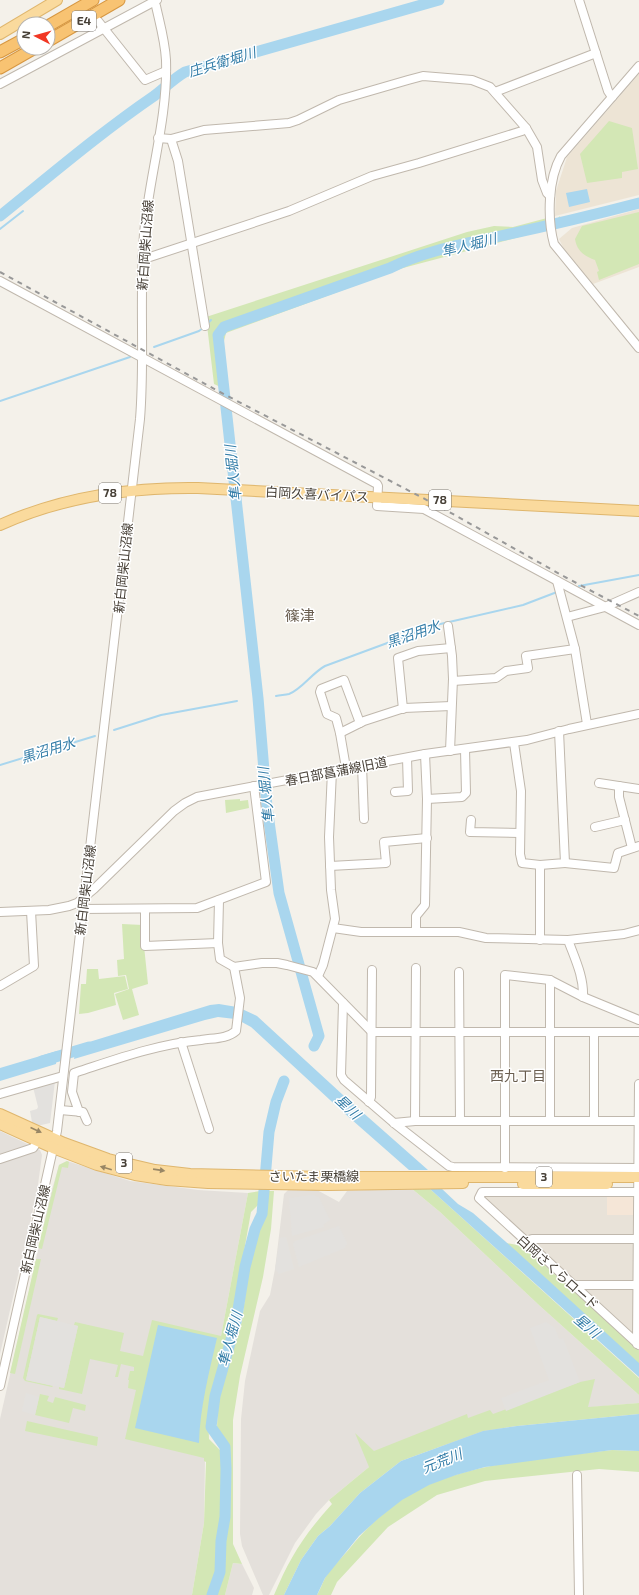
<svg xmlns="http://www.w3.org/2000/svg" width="639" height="1595" viewBox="0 0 639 1595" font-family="'Exo 2','Noto Sans JP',sans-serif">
<rect width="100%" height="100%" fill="#f4f1ea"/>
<path fill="#e8e2d8" d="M485 1195H607L639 1215V1350L523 1246 480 1202Z"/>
<rect fill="#f5e6d7" x="607" y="1195" width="32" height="20"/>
<g fill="#e4e0db">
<path d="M0 1131 40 1150 42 1155 37 1192 0 1354Z"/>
<path d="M67 1161 130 1181 198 1190 248 1193 221 1336 206 1397 204 1523 192 1595H0V1419L51 1193 59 1165Z"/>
<path d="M411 1188 440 1212 540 1306 639 1395V1403L569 1409 369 1467 329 1500 316 1514 295 1543 269 1595H263L242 1546 240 1534 241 1419 245 1381 260 1311 270 1295 275 1269 284 1194 289 1189 317 1190 339 1202 347 1191Z"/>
<path d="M233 1563 242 1564 254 1588 252 1595H225Z"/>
</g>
<g fill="#ede4d5">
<path d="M639 74V195L555 216 556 191 567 157Z"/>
<path d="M639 209V267L593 284 564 249 559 239 572 228Z"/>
</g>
<g fill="#d3e7b5">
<path d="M609 121 632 128 638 169 622 172V178L587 183 580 154Z"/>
<path d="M639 212V264L599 280 597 272 599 271 595 260C584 256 577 251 575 239L582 226Z"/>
<path d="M560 216 561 226 403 268 226 333 223 345 229 391 214 384 206 317 467 232 494 226 513 227 547 218 548 220H556Z"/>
<path d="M240 799V801L248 800 249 808 226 813 225 800Z"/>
<path d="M122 924 143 925 144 946 148 984 132 989 139 1015 123 1020 115 994 129 989 126 975 118 976 117 960 124 959Z"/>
<path d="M87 969H98L99 979 125 976 128 989 114 993 116 1005 88 1013 79 1014 81 984H86Z"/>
<path d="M67 1161 69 1162 68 1168 62 1167 42 1249 38 1248 59 1165Z"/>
<path d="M411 1188 430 1189 639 1378V1395L540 1306 440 1212Z"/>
<path d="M260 1191 259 1204 251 1212C243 1256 236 1300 226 1344 219 1379 207 1401 209 1439L220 1450 223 1467V1509L220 1536 216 1554V1571L209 1595H192L204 1523 206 1462 204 1461V1458L125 1439 136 1390 128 1388 129 1380H128L130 1371H134V1367L121 1364 118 1377H115L118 1365 90 1359 82 1394 59 1389V1387L64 1388 78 1326 74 1325 75 1322 124 1333 120 1351 143 1356 152 1320 221 1336 248 1193Z"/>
<path d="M267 1191H274L271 1229 263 1277 240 1376 233 1420V1544L242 1564 233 1563 225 1595H214L224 1570 223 1535 228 1518 230 1466 226 1446 217 1427 218 1404 227 1367 242 1321 248 1273 257 1238 265 1215Z"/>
<path d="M506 1243 523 1246 639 1350V1364Z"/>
<path d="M36 1259H41L15 1374 10 1373Z"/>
<path d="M38 1314 58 1318 57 1321 40 1317 26 1380 53 1386 52 1387 25 1381 23 1378 37 1315Z"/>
<path d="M595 1379 588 1407 639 1403V1414L517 1426 483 1431 401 1461 360 1493 330 1526 318 1536 301 1560 284 1595H274C290 1557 304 1535 332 1504L329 1500 369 1467 355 1433 374 1451 467 1414 468 1418 490 1410 493 1414 580 1382Z"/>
<path d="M40 1394 49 1396 47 1401 53 1403 55 1397 86 1405 85 1411 73 1408 69 1423 35 1415Z"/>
<path d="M27 1421 98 1437 97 1446 25 1431Z"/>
<path d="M612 1450 639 1451V1472L599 1469 485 1481 437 1495 388 1527 337 1582 331 1595H317C320 1590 322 1584 325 1578 331 1567 342 1558 350 1548 371 1522 399 1497 430 1484 487 1460 551 1458 612 1450Z"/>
</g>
<g fill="#e3e1de">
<path d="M55 1081 50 1123 37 1126 32 1122 30 1111 37 1109 38 1107 33 1087Z"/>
<path d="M312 1195 319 1197 330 1220 323 1225 324 1227 292 1236 289 1198Z"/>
<path d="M339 1226 347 1243 345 1248 299 1267 293 1244 295 1241Z"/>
<path d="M286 1237 294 1269 279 1274 275 1269 280 1238Z"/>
<path d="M40 1317 78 1326 64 1388 26 1380Z"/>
<path d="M546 1322 555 1328 559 1339 563 1338 580 1382 506 1411 501 1398 549 1380 530 1328Z"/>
<path d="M26 1393 39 1397 35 1415 22 1411Z"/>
</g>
<g fill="#a9d6ee">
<path d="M587 189 590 202 569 207 566 193Z"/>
<path d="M219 1004 237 1007 235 1019 218 1017 205 1020 74 1059 76 1046 210 1005Z"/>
<path d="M242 1009 257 1016 343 1095 428 1170H409L343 1112 251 1027 240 1021Z"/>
<path d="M57 1051 56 1064 0 1081V1068Z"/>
<path d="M441 1188 458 1204 473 1213 514 1249 639 1363V1377L430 1189Z"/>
<path d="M158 1325 217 1338C209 1373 200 1407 199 1443L135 1428Z"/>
<path d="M639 1414V1451L612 1450 485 1467 456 1475 429 1485 402 1500 379 1518 359 1536 325 1578 317 1595H284L301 1560 318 1536 330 1526 360 1493 401 1461 483 1431 517 1426Z"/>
</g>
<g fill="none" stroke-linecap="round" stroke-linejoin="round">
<g stroke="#a9d6ee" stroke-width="2">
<path d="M0 229 23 211"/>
<path d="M207 324 211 320"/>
<path d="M154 347 199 331 203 328"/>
<path d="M0 401 130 357"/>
<path d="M579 586 639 575"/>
<path d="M276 696C281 695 285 695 289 694 301 690 312 673 325 666L436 625 523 605 557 592"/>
<path d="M114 730 161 715 237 701"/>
<path d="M0 765 95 736"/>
</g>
<g stroke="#a9d6ee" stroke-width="11">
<path d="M0 216C51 175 100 133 154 96 165 88 173 79 185 72L439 0"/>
<path d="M314 1046 319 1036 279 893 267 807 258 698 218 335 224 327 390 268C424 251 464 244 500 236 547 226 593 215 639 203"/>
<path d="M42 1061 89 1047"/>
<path d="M212 1595 220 1572 221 1541 225 1517 226 1469 225 1447 211 1427 215 1396 236 1322 245 1267 255 1229 262 1214 269 1132 276 1102 284 1081"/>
</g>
<defs>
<g id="minor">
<path d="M579 0 608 91 612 97"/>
<path d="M98 21 145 80 166 71"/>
<path d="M639 66 561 156C548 179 547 218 554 244L639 348"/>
<path d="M0 84 157 0"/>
<path d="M495 92 596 53"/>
<path d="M158 138 171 139 204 130 289 123 298 120 339 100 408 80 423 76 472 80 490 87 526 128 537 147 542 180 547 193 550 196"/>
<path d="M171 139 178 161 205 326"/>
<path d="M142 257H150L289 211 372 176 419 163 522 131 526 128"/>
<path d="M0 281 377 484 378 486 377 506 424 509 639 625"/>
<path d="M557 581 575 649 587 724"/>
<path d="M567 617 605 607 639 592"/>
<path d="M448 626 452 656 453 679 450 751"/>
<path d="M453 681 496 678 506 671 528 668 526 656 575 649"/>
<path d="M403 709 398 658 418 651 451 648"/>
<path d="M340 733 364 721 404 708 451 706"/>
<path d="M514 743 521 791 520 854 522 863 540 865"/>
<path d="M362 765 364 819"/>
<path d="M346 768 340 733 336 718 327 714 320 692 321 689 344 680 360 723"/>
<path d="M599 783 639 789"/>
<path d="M619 786V797L632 848"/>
<path d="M395 792 408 791 407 758"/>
<path d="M427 799 462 797 466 793 465 749"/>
<path d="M471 820 470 832 520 833"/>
<path d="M595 827 625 820"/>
<path d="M565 863 614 868 618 853 639 846"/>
<path d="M330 866 386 863 384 842 427 838"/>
<path d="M219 900 218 943 220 959 234 967 262 963H277L287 965 313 972 372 1032H639"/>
<path d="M82 909 197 908 266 882 254 786"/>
<path d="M145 909V946L218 943"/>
<path d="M0 912 49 910 69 906 77 903 94 889 174 811 185 803 197 797 425 754 527 740 569 729 639 714"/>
<path d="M333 928 361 932H459L486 938 568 940C575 959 584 977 583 997"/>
<path d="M416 932V916L425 905 427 799 425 754"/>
<path d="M540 940V865L565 863 559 731"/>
<path d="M568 940 624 934 639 930"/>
<path d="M459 972 460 1121"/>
<path d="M318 976 323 965 335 919 331 890 329 837 332 771"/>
<path d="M0 986 34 966 31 911"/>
<path d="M343 1003 341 1075 344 1080 394 1123 449 1166 453 1167 638 1168"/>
<path d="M594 1033V1121"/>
<path d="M181 1042 209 1129"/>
<path d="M0 1094 63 1076"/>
<path d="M369 1102 371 1097 372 970"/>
<path d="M60 1110 83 1112 87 1121"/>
<path d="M79 1112 72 1092 74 1073 77 1072C117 1059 158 1044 201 1040 212 1038 227 1039 236 1031L240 998 234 967"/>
<path d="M415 1121 416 968"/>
<path d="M550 1121V980"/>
<path d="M394 1123 415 1121H639"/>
<path d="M0 1159 33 1148 38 1141"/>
<path d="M505 1168V975L550 980 583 997 639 1020"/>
<path d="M638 1192H482L479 1198 639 1345"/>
<path d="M525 1241 532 1239H639"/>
<path d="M572 1285H639"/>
<path d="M637 1344 639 1084"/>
<path d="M0 1386 57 1131 140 419C145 358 139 296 144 234 149 176 168 118 166 60 165 41 160 24 156 6"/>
<path d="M577 1475 579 1595"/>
</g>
<g id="major">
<path d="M0 34 57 0"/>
<path d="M0 525C62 497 130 487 198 488L639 511"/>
<path d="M0 1114 64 1143 108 1159 155 1170 190 1174 327 1177H639"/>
<path d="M0 1124 53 1148 97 1165 135 1175 167 1180 208 1183 328 1185 463 1183"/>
<path d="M523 1184H607"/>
</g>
<g id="highway">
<path d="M48 26 93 0"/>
<path d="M48 41 119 0"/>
<path d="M0 52 24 39"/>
<path d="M0 68 35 48"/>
</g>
</defs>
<use href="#minor" stroke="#c0b8ad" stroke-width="10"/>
<use href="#major" stroke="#dfb66d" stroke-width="12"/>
<use href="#highway" stroke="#d79741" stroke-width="13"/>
<use href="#minor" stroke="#fff" stroke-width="8"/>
<use href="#major" stroke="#fada9d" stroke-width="10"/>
<use href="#highway" stroke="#f8c372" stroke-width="11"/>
<path stroke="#989898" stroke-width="2" stroke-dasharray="5 5" stroke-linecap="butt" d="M0 272 218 391 444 509 565 577 639 616"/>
</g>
<defs><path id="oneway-solid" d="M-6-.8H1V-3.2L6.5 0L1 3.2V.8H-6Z"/></defs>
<g fill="#988665">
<use href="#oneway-solid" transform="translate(36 1130) rotate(24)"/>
<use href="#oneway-solid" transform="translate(106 1168) rotate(-164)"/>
<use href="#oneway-solid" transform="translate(159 1170) rotate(8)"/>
</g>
<g text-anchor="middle" stroke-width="3" stroke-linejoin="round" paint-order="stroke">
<g fill="#fff" stroke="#7f7a74" stroke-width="1">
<rect x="72" y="11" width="24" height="20" rx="3"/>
<rect x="99" y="483" width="22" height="20" rx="3"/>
<rect x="429" y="490" width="22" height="20" rx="3"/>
<rect x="116" y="1153" width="16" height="20" rx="3"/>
<rect x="536" y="1167" width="16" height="20" rx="3"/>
</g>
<g font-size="12" font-weight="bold" fill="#484138">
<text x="84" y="25">E4</text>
<text x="110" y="497">78</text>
<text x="440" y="504">78</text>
<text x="124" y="1167">3</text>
<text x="544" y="1181">3</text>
</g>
<g font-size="13" fill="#484138" stroke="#fff">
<text transform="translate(145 245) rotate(-86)" y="5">新白岡柴山沼線</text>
<text transform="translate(317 494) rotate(3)" y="5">白岡久喜バイパス</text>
<text transform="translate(123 568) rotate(-84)" y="5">新白岡柴山沼線</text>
<text transform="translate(336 771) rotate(-11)" y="5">春日部菖蒲線旧道</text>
<text transform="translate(85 890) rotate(-83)" y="5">新白岡柴山沼線</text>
<text x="314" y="1181">さいたま栗橋線</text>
<text transform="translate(35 1229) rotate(-77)" y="5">新白岡柴山沼線</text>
<text transform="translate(558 1272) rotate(42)" y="5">白岡さくらロード</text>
</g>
<g font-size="14" font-style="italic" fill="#337da8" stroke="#fff">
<text transform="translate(222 62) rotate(-17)" y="5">庄兵衛堀川</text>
<text transform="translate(469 245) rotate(-14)" y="5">隼人堀川</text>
<text transform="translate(233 473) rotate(-96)" y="5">隼人堀川</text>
<text transform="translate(413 634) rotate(-19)" y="5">黒沼用水</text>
<text transform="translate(48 750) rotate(-17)" y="5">黒沼用水</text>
<text transform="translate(266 795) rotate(-96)" y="5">隼人堀川</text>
<text transform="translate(348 1107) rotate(43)" y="5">星川</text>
<text transform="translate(587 1326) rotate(40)" y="5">星川</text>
<text transform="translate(230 1339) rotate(-75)" y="5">隼人堀川</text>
<text transform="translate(442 1461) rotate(-22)" y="5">元荒川</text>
</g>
<g font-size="14" fill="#6a5e50" stroke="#fff">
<text x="518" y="1081">西九丁目</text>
</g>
<g font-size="15" fill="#6a5e50" stroke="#fff">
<text x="300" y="621">篠津</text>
</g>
</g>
<g transform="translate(36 36) rotate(276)"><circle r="19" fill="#ffffff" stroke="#b6b3af"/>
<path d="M0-3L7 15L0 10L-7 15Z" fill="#f13724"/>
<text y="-6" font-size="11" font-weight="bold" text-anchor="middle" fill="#484138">N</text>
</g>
</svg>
